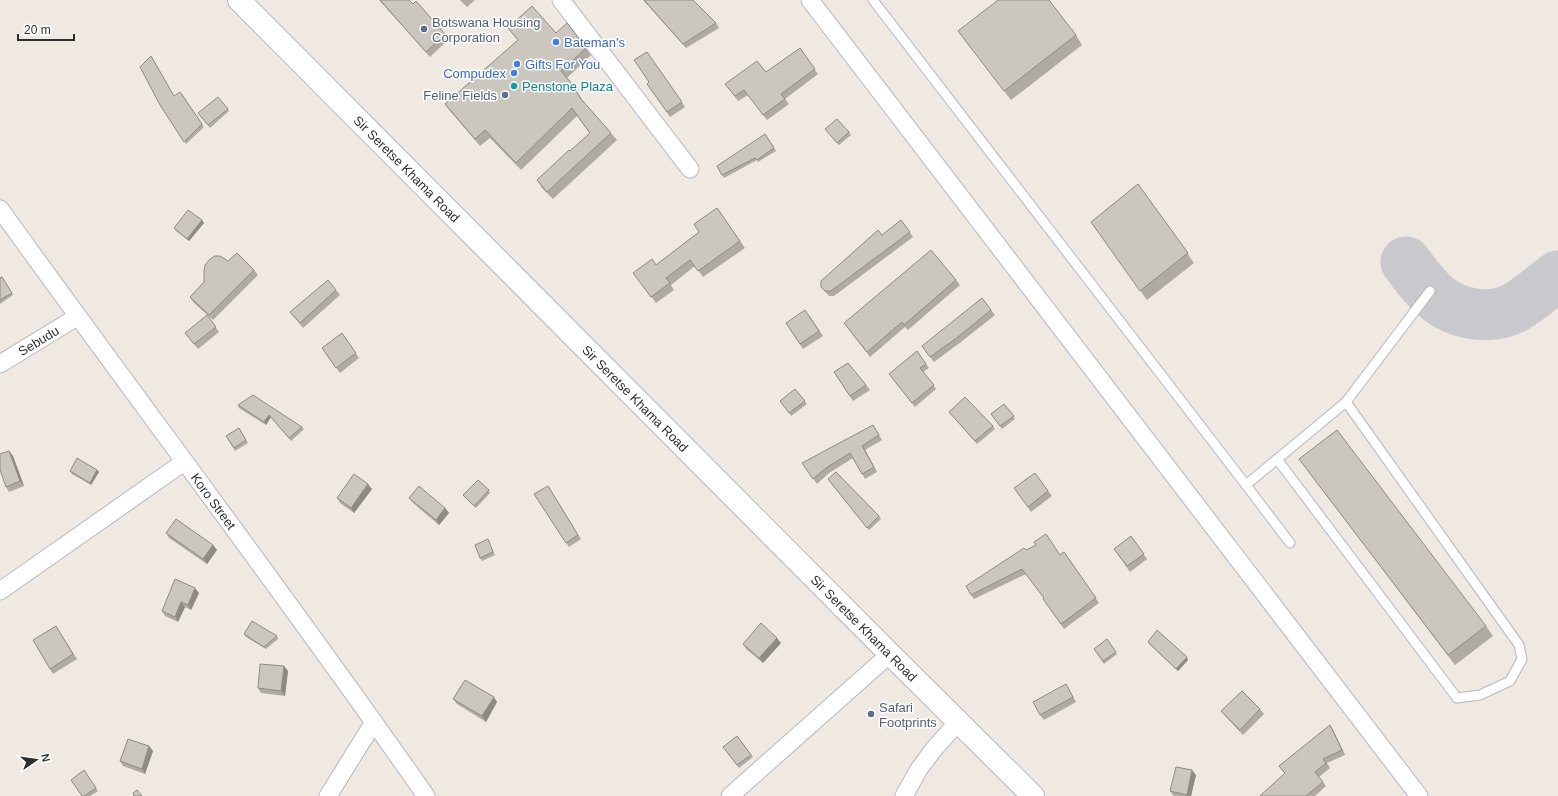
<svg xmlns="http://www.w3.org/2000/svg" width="1558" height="796" viewBox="0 0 1558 796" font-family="Helvetica,sans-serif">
<rect width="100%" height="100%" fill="#efe9e1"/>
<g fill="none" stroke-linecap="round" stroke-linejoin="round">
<path stroke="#c9c8cc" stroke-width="51" d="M1406 262C1415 274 1424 287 1436 297 1457 315 1491 321 1516 307 1531 298 1544 286 1558 276"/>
<defs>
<g id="lane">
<path d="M873 0 1246 485 1346 402"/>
<path d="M1277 459 1457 698 1480 695 1510 681 1522 659 1519 645 1346 402 1430 291"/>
<path d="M1246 485 1290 543"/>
</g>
<g id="street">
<path d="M561 0 690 169"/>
<path d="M810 0 1419 796"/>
<path id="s1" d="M0 209C141 405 288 598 426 796"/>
<path id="s2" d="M0 364 77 317"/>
<path d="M0 591 184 462"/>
<path d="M328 796 374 722"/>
<path d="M730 796 890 654"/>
<path d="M904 796 919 769 934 749 958 722"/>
</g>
<g id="secondary">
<path id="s3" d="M239 0 890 654 1033 796"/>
</g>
</defs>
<use href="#lane" stroke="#b4b7c1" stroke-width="11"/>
<use href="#street" stroke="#b4b7c1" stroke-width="19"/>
<use href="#secondary" stroke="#b4b7c1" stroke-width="24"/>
<use href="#lane" stroke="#fff" stroke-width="9"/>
<use href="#street" stroke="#fff" stroke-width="17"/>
<use href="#secondary" stroke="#fff" stroke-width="22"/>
</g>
<g fill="#afaba4">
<path d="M379 0H409L445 34 449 39 430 57Z"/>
<path d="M460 0H475L467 7Z"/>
<path d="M643 0H693L716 23 719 28 686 48Z"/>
<path d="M508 28 556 33 586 48 591 55 567 78 572 84 583 101 611 133 617 140 553 199 542 188 537 180 590 134 577 116 521 170 490 138 480 146 450 111 445 104 518 40Z"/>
<path d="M958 31 1076 35 1082 45 1011 100Z"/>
<path d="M800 48 818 74 785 99 789 104 767 120 748 95 738 101 725 84 766 72Z"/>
<path d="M647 52 685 107 670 117 647 84 649 82Z"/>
<path d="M153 59 174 96 182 94 204 127 186 144 160 105Z"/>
<path d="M228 109 229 111 210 128 198 113Z"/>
<path d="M825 129 849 132 851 135 839 145Z"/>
<path d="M765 134 776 151 758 162 757 160 724 178 717 166Z"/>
<path d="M1138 184 1194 263 1147 300 1091 222Z"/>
<path d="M717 208 745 248 703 277 695 266 671 285 674 290 656 303 633 273 656 265 699 232Z"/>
<path d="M202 220 204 223 189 241 176 231 174 228Z"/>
<path d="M901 220 913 237 834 296H829L821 287 882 235Z"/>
<path d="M228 261 254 270 258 275 213 320 193 302 190 297 204 282Z"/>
<path d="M2 277 13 295 0 304V278Z"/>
<path d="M956 280 960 285 908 330 905 327 870 357 847 327Z"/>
<path d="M336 290 340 295 303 328 290 312Z"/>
<path d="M991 310 995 315 961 342 934 362 922 346Z"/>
<path d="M207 315 219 332 198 349 185 333Z"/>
<path d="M809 315 823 336 803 349 786 323Z"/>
<path d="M342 333 359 358 340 373 322 348Z"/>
<path d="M917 351 929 368 923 372 936 389 915 407 889 374Z"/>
<path d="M834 372 866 385 870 390 853 401Z"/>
<path d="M795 389 807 404 791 416 780 401Z"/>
<path d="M1004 404 1015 419 1002 429 991 414Z"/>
<path d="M238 405 302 427 304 429 291 441 271 417 266 425 239 408Z"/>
<path d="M949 412 993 426 995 429 977 444Z"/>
<path d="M873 425 882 440 865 450 877 472 865 479 853 458 829 473 817 484 802 463Z"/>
<path d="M239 428 248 443 235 451 226 436Z"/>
<path d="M9 451 13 456 24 486 9 492 6 487Z"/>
<path d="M1299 459 1486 626 1493 636 1455 665Z"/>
<path d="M97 470 99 472 91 485 72 474 70 471Z"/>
<path d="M1035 473 1052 496 1031 512 1014 488Z"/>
<path d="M830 482 879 516 881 519 869 530Z"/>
<path d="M548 486 581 539 569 547 534 494Z"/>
<path d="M372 489 354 513 340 503 337 498Z"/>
<path d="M489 490 490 493 476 508 463 495Z"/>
<path d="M409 498 445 508 449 513 439 525 413 503Z"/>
<path d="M166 533 213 545 217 550 207 564 169 538Z"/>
<path d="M1131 536 1147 559 1130 572 1114 549Z"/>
<path d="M488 539 489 542 495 555 482 561 480 558Z"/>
<path d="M1026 550 1060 555 1064 552 1099 603 1064 629 1043 599 1044 598 1026 574 974 599 971 595Z"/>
<path d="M199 593 191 610 185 607 178 622 165 616 162 611Z"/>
<path d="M59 631 77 659 53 674 50 669Z"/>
<path d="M244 634 277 636 278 639 266 649 246 637Z"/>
<path d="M1107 639 1117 654 1104 664 1094 649Z"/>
<path d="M1148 642 1188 660 1178 671 1150 645Z"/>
<path d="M781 643 763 663 746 649 743 644Z"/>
<path d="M284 666 288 671 285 696 261 693 258 688Z"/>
<path d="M1066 684 1069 689 1076 702 1044 720 1040 715Z"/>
<path d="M453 699 497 702 486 722 457 704Z"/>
<path d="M1260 709 1264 714 1243 735 1225 716 1221 711Z"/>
<path d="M1330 725 1333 730 1345 755 1327 763 1330 768 1319 777 1326 786 1315 796H1260L1285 774 1279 766Z"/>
<path d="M737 736 753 757 739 768 723 747Z"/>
<path d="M149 746 153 751 145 774 123 766 120 761Z"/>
<path d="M84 770 98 791 90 796H82Z"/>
<path d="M1196 775 1191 796H1174L1170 791Z"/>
</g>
<g fill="#8e8b86">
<path d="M202 220 204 223 189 241 187 239Z"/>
<path d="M269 415 271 417 266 425 264 422Z"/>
<path d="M862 446 865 450 877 472 874 467Z"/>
<path d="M9 451 13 456 24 486 20 481Z"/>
<path d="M97 470 99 472 91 485 90 483Z"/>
<path d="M368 484 372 489 354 513 351 508Z"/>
<path d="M445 508 449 513 439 525 436 520Z"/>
<path d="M213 545 217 550 207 564 203 559Z"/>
<path d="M195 588 199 593 191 610 188 605Z"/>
<path d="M181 602 185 607 178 622 175 617Z"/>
<path d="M777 638 781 643 763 663 759 658Z"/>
<path d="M1187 657 1188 660 1178 671 1176 669Z"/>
<path d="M284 666 288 671 285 696 281 691Z"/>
<path d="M494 697 497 702 486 722 482 716Z"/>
<path d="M1330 725 1333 730 1345 755 1342 750Z"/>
<path d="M149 746 153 751 145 774 142 769Z"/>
<path d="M1192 770 1196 775 1191 796H1187V795Z"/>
</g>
<g fill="#cbc7bf" stroke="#8e8b86">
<path d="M380 0H409L413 4 416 1 445 34 426 52Z"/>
<path d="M644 0H693L716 23 683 44Z"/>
<path d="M998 0H1049L1076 35 1004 91 958 31Z"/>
<path d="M532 6 556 33 567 23 586 48 561 71 572 84 581 99 611 133 547 192 537 180 569 150 570 151 590 133 572 108 516 163 485 130 475 139 445 104 518 40 508 28Z"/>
<path d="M800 48 815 69 781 94 785 99 763 115 744 90 735 96 725 84 757 61 766 72Z"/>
<path d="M647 52 682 102 667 112 647 84 649 82 634 60Z"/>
<path d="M151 56 174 96 180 92 202 124 184 142 160 105 140 67Z"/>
<path d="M218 97 228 109 208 125 198 113Z"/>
<path d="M837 119 849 132 837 143 825 129Z"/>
<path d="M765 134 774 148 757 160 755 158 722 175 717 166Z"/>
<path d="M1138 184 1188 253 1140 291 1091 222Z"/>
<path d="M717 208 740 241 698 271 690 260 666 278 670 283 651 297 633 273 652 259 656 265 699 232 694 224Z"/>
<path d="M188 210 202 220 187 239 174 228Z"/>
<path d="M901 220 910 232 831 291H825L821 287V281L878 230 882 235Z"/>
<path d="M931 250 956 280 904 325 902 322 867 352 844 323Z"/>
<path d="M237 253 254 270 209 315 190 297 204 282V272L205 265 210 259 215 256H220L228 261Z"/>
<path d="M2 277 12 293 0 300V278Z"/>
<path d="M328 280 336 290 300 323 290 312Z"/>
<path d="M982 298 991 310 958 337 930 357 922 346Z"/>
<path d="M805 310 819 331 800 344 786 323Z"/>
<path d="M207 315 216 327 194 344 185 333Z"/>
<path d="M342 333 356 353 336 368 322 348Z"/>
<path d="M917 351 926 364 920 368 934 385 912 403 889 374Z"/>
<path d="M848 363 866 385 850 396 834 372Z"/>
<path d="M795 389 805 401 789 413 780 401Z"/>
<path d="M253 395 302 427 289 438 269 415 264 422 238 405Z"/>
<path d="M965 397 993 426 975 441 949 412Z"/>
<path d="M1004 404 1014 416 1000 426 991 414Z"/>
<path d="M873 425 879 435 862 446 874 467 862 474 850 453 826 468 813 479 802 463Z"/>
<path d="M239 428 246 440 234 448 226 436Z"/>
<path d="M1337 430 1486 626 1448 655 1299 459Z"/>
<path d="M9 451 20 481 6 487 0 470V454Z"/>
<path d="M77 458 97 470 90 483 70 471Z"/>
<path d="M836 472 879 516 867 528 828 479Z"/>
<path d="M1035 473 1048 491 1028 507 1014 488Z"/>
<path d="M354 474 368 484 351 508 337 498Z"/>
<path d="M478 480 489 490 474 506 463 495Z"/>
<path d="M419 486 445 508 436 520 409 498Z"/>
<path d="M548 486 578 535 566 543 534 494Z"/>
<path d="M176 519 213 545 203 559 166 533Z"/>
<path d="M1046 534 1060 555 1064 552 1096 598 1061 624 1043 599 1044 598 1022 569 971 595 966 586 1024 548 1026 550 1036 545 1034 542Z"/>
<path d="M1131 536 1144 554 1127 566 1114 549Z"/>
<path d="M488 539 493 552 480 558 475 545Z"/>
<path d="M175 579 195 588 188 605 181 602 175 617 162 611Z"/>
<path d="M252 621 277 636 264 647 244 634Z"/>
<path d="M761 623 777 638 759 658 743 644Z"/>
<path d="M56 626 73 654 50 669 33 640Z"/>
<path d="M1157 630 1187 657 1176 669 1148 642Z"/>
<path d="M1107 639 1116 652 1103 661 1094 649Z"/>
<path d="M260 664 284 666 281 691 258 688Z"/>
<path d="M465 680 494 697 482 716 453 699Z"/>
<path d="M1066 684 1073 697 1040 715 1033 702Z"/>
<path d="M1242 691 1260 709 1240 730 1221 711Z"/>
<path d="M1330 725 1342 750 1323 759 1326 763 1315 772 1323 782 1306 796H1260L1285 773 1279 766Z"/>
<path d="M737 736 751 755 737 765 723 747Z"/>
<path d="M128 739 149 746 142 769 120 761Z"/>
<path d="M1176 767 1192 770 1187 795 1170 791Z"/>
<path d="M84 770 96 788 84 796H82L71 780Z"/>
<path d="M137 790 142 796H134L133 793Z"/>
</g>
<g fill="#5c6f8a" stroke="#fff" stroke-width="1.5">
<circle cx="424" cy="29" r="4"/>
<circle cx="505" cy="95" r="4"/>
<circle cx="871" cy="714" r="4"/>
</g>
<g fill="#3f7fe0" stroke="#fff" stroke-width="1.5">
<circle cx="556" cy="42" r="4"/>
<circle cx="517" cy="64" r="4"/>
<circle cx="514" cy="73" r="4"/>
</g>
<circle fill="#0f9aa8" stroke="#fff" stroke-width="1.5" cx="514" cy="86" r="4"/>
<g text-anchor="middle" stroke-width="3" stroke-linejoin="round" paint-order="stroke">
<g font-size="13" fill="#4e5e75" stroke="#fff" text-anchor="start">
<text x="432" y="27">Botswana Housing<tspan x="432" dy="15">Corporation</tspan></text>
<text x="497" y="100" text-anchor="end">Feline Fields</text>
<text x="879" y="712">Safari<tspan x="879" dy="15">Footprints</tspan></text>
</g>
<g font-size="13" fill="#366cbe" stroke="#fff" text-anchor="start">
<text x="564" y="47">Bateman's</text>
<text x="525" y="69">Gifts For You</text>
<text x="506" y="78" text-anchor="end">Compudex</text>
</g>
<g font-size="13" fill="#0d838f" stroke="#fff" text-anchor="start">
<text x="522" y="91">Penstone Plaza</text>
</g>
<g font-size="13" fill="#2e2e2e" stroke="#fff">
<text dy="5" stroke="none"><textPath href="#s3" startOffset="238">Sir Seretse Khama Road</textPath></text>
<text dy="5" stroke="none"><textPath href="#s2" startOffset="45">Sebudu</textPath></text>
<text dy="5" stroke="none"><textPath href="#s3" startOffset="562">Sir Seretse Khama Road</textPath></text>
<text dy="5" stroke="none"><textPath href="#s1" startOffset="362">Koro Street</textPath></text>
<text dy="5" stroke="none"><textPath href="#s3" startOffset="886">Sir Seretse Khama Road</textPath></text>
</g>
</g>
<g transform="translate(36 760) rotate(77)" stroke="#ffffff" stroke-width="3" paint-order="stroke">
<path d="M0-3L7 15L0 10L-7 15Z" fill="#2e2e2e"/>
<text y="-6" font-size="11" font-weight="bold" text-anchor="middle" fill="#2e2e2e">N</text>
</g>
<path d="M18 34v6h56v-6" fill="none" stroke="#2e2e2e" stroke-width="2"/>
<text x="24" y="34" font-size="12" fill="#2e2e2e" stroke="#ffffff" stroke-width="3" paint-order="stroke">20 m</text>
</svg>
